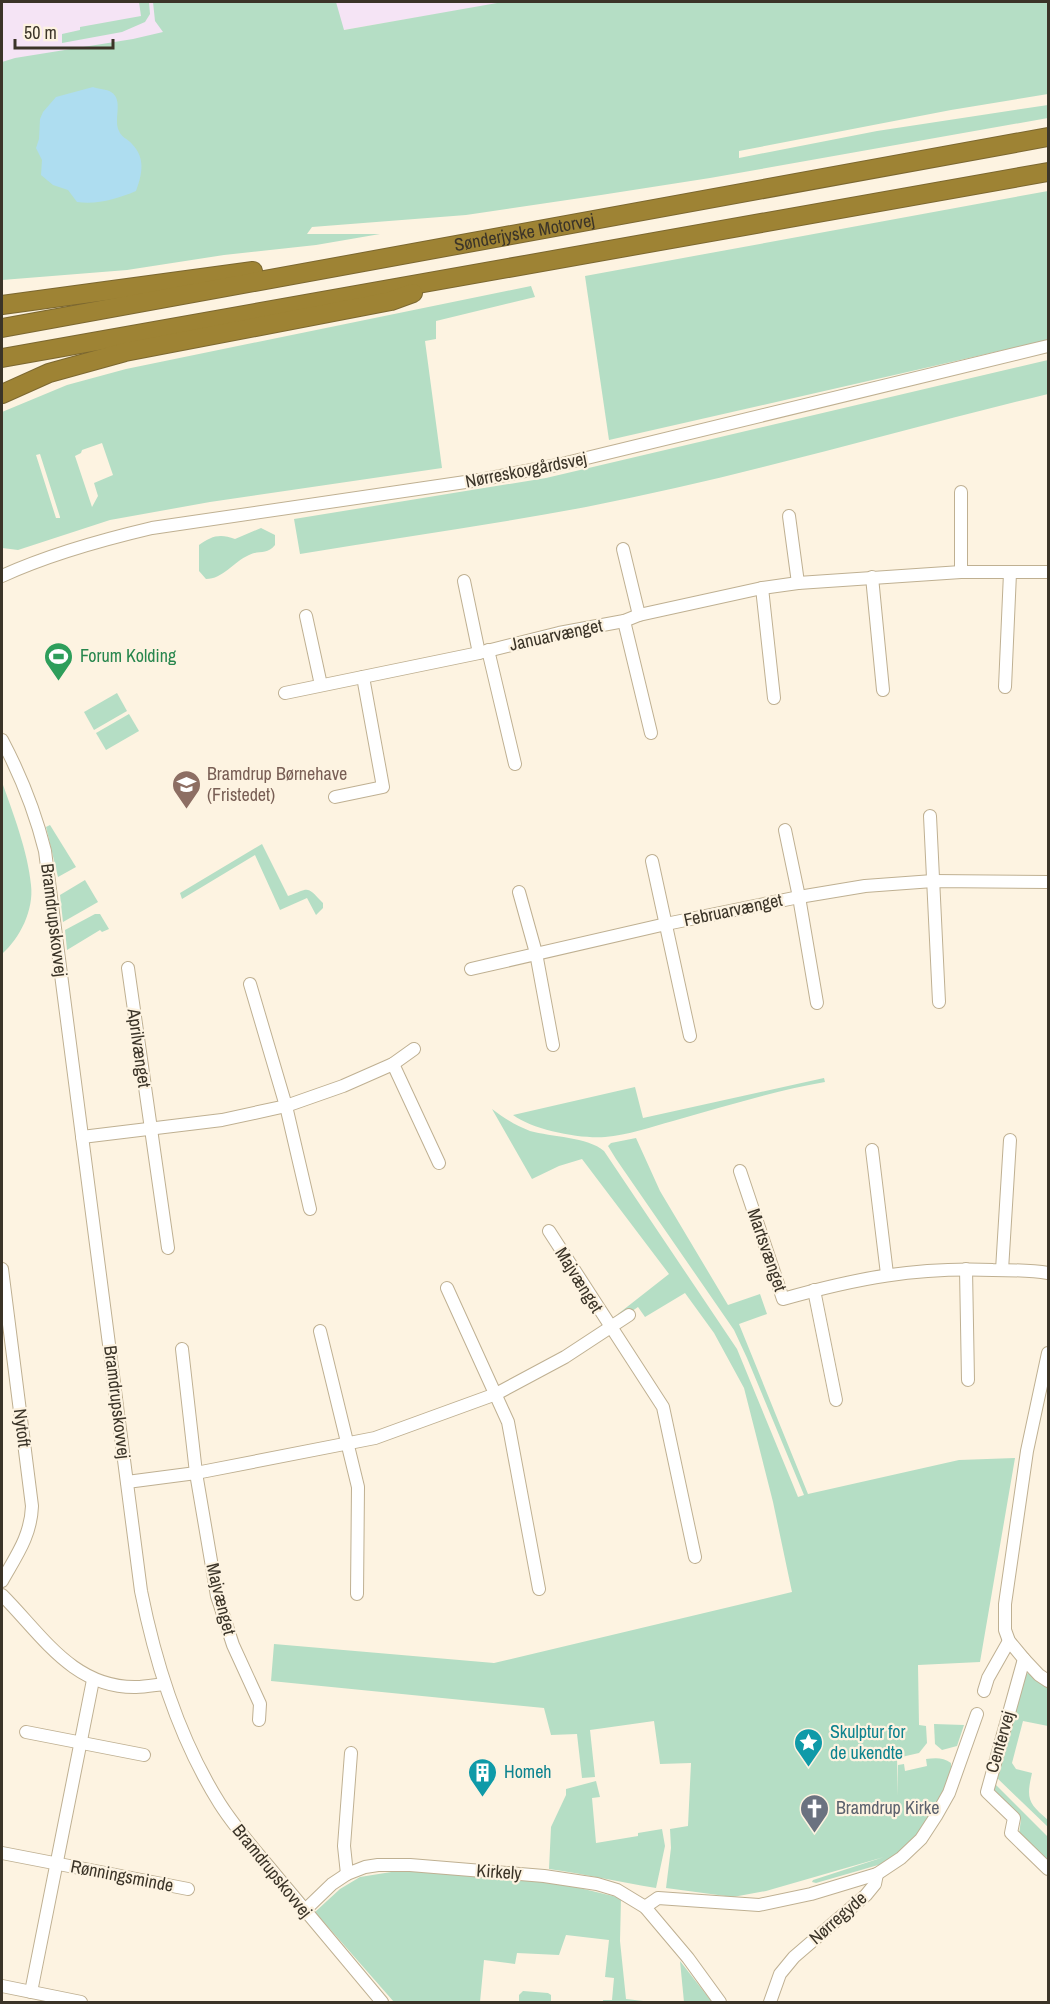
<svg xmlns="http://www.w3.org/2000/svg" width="1050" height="2004" viewBox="0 0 1050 2004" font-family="'Archivo Narrow',sans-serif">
<rect width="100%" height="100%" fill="#fdf3e1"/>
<path fill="#f5e4f5" d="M2 2H508L150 63 2 92Z"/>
<g fill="#b5dec5" fill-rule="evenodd">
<path d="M139 2H149L150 14 145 22 122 32 62 43V34L80 30V27L141 16Z"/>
<path d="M153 2H336L344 30 497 3V2H1048V94L951 110 739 151V158L877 131 1048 105V118L710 178 601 195 466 215 312 227 307 234H380L316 245 224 255 127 270 2 280V62L15 58 133 39 163 32 155 21Z"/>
<path d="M1048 191V340L609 440 585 276Z"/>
<path d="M531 286 535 297 436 321V339L425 341 442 468 210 502 110 520 18 550 2 548V412L67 385 126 369ZM102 443 113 475 94 483 98 496 92 507 75 456 81 453 82 450ZM40 454 60 517V518H56L36 455Z"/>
<path d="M1048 360V394C894 431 742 477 586 507 491 525 395 538 300 554L294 519 546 478Z"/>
<path d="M261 528 275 535V545C267 555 259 550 249 555 233 562 223 579 206 579L199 571V545C211 536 220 533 235 539Z"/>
<path d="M117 693 127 711 94 730 84 712Z"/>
<path d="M129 714 139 731 106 750 96 733Z"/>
<path d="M2 782C13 813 28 852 31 885 34 910 20 938 2 954Z"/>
<path d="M50 825 76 867 58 877 46 827Z"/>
<path d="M262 844 288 896C310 888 306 885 323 903V908L316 915 307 898 280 910 255 855 182 899 180 893Z"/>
<path d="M85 880 98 902 63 922 60 895Z"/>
<path d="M95 914H100L109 929 102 932 100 930 67 950 65 930Z"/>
<path d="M824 1078 825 1082C773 1091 723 1107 673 1121 651 1127 628 1135 605 1137 580 1139 533 1130 513 1115L635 1087 643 1118Z"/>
<path d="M492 1109C504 1118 516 1126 530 1131 551 1137 588 1137 604 1151L737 1349 798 1497 804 1495 747 1358 734 1330 616 1159 608 1146 611 1143 636 1138 660 1191 728 1305 760 1294 767 1314 739 1324 808 1494 959 1460 1015 1458 980 1662 918 1665 919 1725 926 1726 927 1743 919 1753 897 1758 898 1796V1765L904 1764 905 1771 927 1766 926 1759C935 1758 943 1757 951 1763V1770L936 1810 914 1839 892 1861 816 1883 812 1882 813 1880 884 1857 766 1891 733 1897 666 1888 671 1848 670 1829 688 1826 691 1763 660 1764 654 1721 590 1730 595 1777 582 1778 577 1734 551 1735 544 1708 271 1681 274 1644 494 1663 792 1592 773 1502 744 1388 714 1333 685 1293 645 1317 638 1307 616 1322 618 1314 669 1274 582 1159 559 1166 532 1179Z"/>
<path d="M1028 1673 1048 1688V1726L1023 1721 1012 1763 1016 1769 1032 1773C1026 1799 1028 1803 1048 1820V1827L995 1776 1022 1678Z"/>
<path d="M934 1724 964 1725 957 1746 942 1750 935 1744Z"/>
<path d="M596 1781 600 1797 592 1798 596 1843 638 1836V1833L662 1829 665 1846 656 1888C620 1882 585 1874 549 1869L551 1827 566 1795V1789Z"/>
<path d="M995 1784 1048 1837V1863L1019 1835 1021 1819 992 1790Z"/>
<path d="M410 1869 563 1884 621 1898 620 1941 626 1999 652 2002H603V2000H612L614 1978 605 1977 609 1940 566 1935 559 1955 517 1953 515 1964 484 1960 480 2002H394L315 1912 340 1889 360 1877Z"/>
<path d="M680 1961 712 2002H684Z"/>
<path d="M523 1991 548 1993 551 1995V2002H519V1995Z"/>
</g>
<path fill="#aeddf0" d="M93 87C98 89 107 89 111 92 124 100 113 119 119 131 121 137 128 139 132 144 146 158 142 175 136 191 117 199 97 205 77 202L68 190 53 185 41 175 42 160 36 148 39 139 40 119 43 112 56 97Z"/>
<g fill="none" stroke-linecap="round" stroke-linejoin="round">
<defs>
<g id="minor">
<path d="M961 492V572"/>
<path d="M789 516 798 583"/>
<path d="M623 549 639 615"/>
<path d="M2 576C50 554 101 540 152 528L479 480 562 464 1048 346"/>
<path d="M872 577 883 690"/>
<path d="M464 581 479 653"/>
<path d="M762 588 774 698"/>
<path d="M306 616 321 685"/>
<path d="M624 621 651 733"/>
<path d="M488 650 515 764"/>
<path d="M1005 687 1010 573"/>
<path d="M285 693 479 653 559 633 624 621 639 615 762 588 798 583 961 572H1048"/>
<path d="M2 740C21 776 35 811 45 851L141 1591C156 1666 179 1739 220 1804 236 1829 255 1850 274 1873 310 1916 346 1959 382 2002"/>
<path d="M335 797 383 787 363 677"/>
<path d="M930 816 939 1002"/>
<path d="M785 830 799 897 817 1003"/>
<path d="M652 861 690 1036"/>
<path d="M519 892 536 953 553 1045"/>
<path d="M128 968 168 1248"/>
<path d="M471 969 666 924 799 897 865 886 933 881 1048 882"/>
<path d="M250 984 286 1106 310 1209"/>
<path d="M393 1064 439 1163"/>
<path d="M82 1137 222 1120 286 1106 343 1086 393 1064 414 1049"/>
<path d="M872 1150 887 1274"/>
<path d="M740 1171 783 1299C857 1278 916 1267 993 1270 1012 1270 1030 1270 1048 1273"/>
<path d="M549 1231 663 1407 695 1557"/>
<path d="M2 1269 32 1506C31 1536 16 1556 2 1581"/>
<path d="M966 1269 968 1380"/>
<path d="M1002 1270 1010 1140"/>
<path d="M447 1288 508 1422 539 1589"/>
<path d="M814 1290 836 1400"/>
<path d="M320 1331 358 1487 357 1594"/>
<path d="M182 1349 196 1473 217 1596 233 1645 260 1704 259 1720"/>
<path d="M1048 1353 1027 1451 1005 1604V1630L1009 1641 1024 1659 1039 1675 1048 1681"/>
<path d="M127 1482 196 1473 375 1438 496 1394 565 1357 629 1315"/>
<path d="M2 1595C42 1635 73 1688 136 1687 145 1687 155 1685 164 1684"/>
<path d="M1024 1659 987 1792 1014 1818 1011 1833 1048 1869"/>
<path d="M984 1691 988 1678 1009 1641"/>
<path d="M26 1732 144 1755"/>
<path d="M2 1853 188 1889"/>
<path d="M347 1874 344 1846 351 1753"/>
<path d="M645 1907 658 1898 759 1905 811 1894 877 1874 901 1858 921 1839 936 1816 949 1793 977 1714"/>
<path d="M304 1911 332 1884 347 1874 365 1867 378 1865H410L544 1876 597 1884 617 1890 645 1907 688 1958 720 2002"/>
<path d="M2 1986 81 2002"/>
<path d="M31 1992 93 1680"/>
<path d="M770 2002 780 1974 794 1957 866 1895 875 1884 877 1874"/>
</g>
<g id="highway">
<path d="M2 305 253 271"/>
<path id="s1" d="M2 328 1048 137"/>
<path d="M2 358 1048 172"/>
<path d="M2 394 49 373 125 352 391 301 413 293"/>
</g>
</defs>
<use href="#minor" stroke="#bfb092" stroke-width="14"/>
<use href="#highway" stroke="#7b6730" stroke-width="20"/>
<use href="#minor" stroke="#fff" stroke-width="12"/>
<use href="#highway" stroke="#9e8334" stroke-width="18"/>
</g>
<defs>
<symbol id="stadium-pin" viewBox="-11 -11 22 30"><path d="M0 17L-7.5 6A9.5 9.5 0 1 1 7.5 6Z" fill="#2e9e5b" stroke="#fdf3e1"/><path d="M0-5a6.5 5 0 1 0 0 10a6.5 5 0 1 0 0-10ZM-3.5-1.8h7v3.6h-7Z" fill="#fff"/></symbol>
<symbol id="school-pin" viewBox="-11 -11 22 30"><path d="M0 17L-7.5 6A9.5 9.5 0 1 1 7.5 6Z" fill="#8d6e63" stroke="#fdf3e1"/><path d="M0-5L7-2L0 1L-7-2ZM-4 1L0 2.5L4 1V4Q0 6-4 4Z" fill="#fff"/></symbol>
<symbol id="sight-pin" viewBox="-11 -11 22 30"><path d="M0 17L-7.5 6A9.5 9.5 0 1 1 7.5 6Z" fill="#0f9aa8" stroke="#fdf3e1"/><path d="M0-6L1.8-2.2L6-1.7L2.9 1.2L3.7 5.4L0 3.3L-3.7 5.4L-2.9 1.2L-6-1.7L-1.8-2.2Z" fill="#fff"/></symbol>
<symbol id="building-pin" viewBox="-11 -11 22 30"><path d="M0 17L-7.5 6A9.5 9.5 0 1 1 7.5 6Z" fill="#0f9aa8" stroke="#fdf3e1"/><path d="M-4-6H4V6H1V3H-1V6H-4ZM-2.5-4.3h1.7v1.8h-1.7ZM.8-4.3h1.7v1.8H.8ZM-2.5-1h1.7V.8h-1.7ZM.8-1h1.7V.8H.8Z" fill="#fff"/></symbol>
<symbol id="church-pin" viewBox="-11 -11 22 30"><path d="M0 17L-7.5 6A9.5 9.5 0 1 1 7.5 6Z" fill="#6b7280" stroke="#fdf3e1"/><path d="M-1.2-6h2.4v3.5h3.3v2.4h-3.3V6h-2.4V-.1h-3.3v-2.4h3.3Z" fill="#fff"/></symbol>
</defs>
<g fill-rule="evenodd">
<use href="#stadium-pin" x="42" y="640" width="33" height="45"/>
<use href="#school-pin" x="170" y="768" width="33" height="45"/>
<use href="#sight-pin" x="792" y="1726" width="33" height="45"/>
<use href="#building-pin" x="466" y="1756" width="33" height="45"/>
<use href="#church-pin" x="798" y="1792" width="33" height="45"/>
</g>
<g text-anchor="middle" stroke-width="4.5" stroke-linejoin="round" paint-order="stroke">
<g font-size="18" fill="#3b3428" stroke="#fdf3e1">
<text dy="6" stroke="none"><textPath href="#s1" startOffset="531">Sønderjyske Motorvej</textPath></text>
<text transform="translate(526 470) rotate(-11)" y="6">Nørreskovgårdsvej</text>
<text transform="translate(556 635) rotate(-12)" y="6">Januarvænget</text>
<text transform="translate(733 910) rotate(-12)" y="6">Februarvænget</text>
<text transform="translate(54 920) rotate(83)" y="6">Bramdrupskovvej</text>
<text transform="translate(139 1048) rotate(82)" y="6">Aprilvænget</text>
<text transform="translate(767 1250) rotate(71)" y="6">Martsvænget</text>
<text transform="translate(579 1280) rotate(58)" y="6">Majvænget</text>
<text transform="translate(117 1402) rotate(83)" y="6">Bramdrupskovvej</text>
<text transform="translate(22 1428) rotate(83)" y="6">Nytoft</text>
<text transform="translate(221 1599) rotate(76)" y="6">Majvænget</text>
<text transform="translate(1000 1742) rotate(-74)" y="6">Centervej</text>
<text transform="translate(272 1871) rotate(51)" y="6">Bramdrupskovvej</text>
<text transform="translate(499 1872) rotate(4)" y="6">Kirkely</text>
<text transform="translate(122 1876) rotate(11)" y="6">Rønningsminde</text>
<text transform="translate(838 1918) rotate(-41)" y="6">Nørregyde</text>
</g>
<g font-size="18" fill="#27864d" stroke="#fdf3e1" text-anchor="start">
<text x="80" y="662">Forum Kolding</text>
</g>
<g font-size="18" fill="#785e54" stroke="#fdf3e1" text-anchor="start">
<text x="207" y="780">Bramdrup Børnehave<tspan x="207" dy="21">(Fristedet)</tspan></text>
</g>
<g font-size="18" fill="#0d838f" stroke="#fdf3e1" text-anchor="start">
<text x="830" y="1738">Skulptur for<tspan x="830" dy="21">de ukendte</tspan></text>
<text x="504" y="1778">Homeh</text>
</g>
<g font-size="18" fill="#5b616d" stroke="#fdf3e1" text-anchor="start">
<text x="836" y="1814">Bramdrup Kirke</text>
</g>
</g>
<rect width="1050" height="2004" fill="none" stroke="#3b3428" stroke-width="6"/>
<path d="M15 39v9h98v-9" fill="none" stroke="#3b3428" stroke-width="3"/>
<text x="24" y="39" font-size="18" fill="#3b3428" stroke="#fdf3e1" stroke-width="4.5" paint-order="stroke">50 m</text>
</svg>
